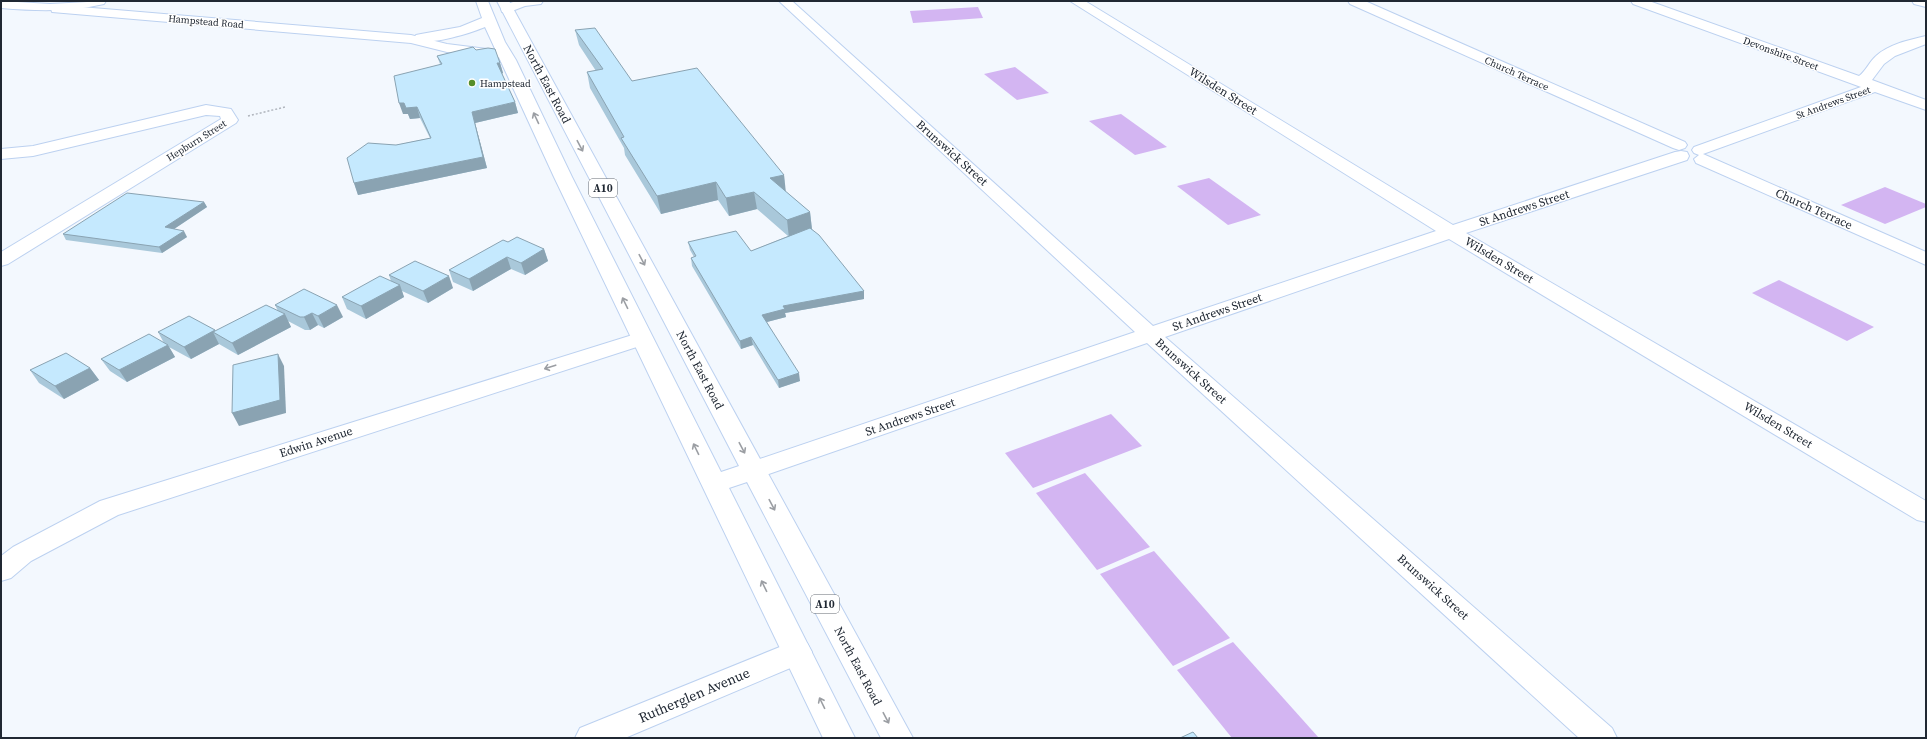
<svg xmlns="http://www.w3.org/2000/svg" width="1927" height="739" viewBox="0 0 1927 739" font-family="'Source Serif 4',serif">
<rect width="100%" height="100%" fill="#f3f8fe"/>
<g fill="#d3b5f2">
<path d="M978 7 983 18 913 23 910 11Z"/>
<path d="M1015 67 1049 93 1017 100 984 74Z"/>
<path d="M1121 114 1167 147 1135 155 1089 121Z"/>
<path d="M1209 178 1261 215 1228 225 1177 186Z"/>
<path d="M1885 187 1926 204V207L1885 224 1841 205Z"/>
<path d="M1779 280 1874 327 1847 341 1752 293Z"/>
<path d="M1111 414 1142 446 1033 488 1005 453Z"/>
<path d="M1085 473 1150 547 1097 570 1036 493Z"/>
<path d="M1154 551 1230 638 1173 666 1100 574Z"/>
<path d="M1233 642 1319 738H1232L1177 670Z"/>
</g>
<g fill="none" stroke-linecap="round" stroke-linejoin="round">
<defs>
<g id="street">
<path d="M516 1H543L541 4 525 6 507 13 502 12 501 9 502 6Z"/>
<path d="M779 1H792L1153 326 1436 231 1070 1H1085L1453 225 1675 152 1681 151 1687 152 1689 156 1687 160 1466 233 1926 501V522L1917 520 1449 239 1165 337 1612 728 1617 738H1579L1147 343 763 476 754 479 745 476 742 470 745 464 1135 332Z"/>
<path d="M1348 1H1365L1685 142 1687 145 1685 148 1679 150 1673 148 1350 4Z"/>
<path d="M1631 1H1649L1859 76C1866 71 1869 62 1876 56 1889 44 1909 40 1926 36V44L1895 56 1884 64 1872 80 1926 100V110L1875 92 1703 154 1926 252V265L1696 163 1694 159 1699 155 1694 153 1692 150 1694 147 1861 87 1633 4Z"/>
<path d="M1912 1H1926V7L1914 4Z"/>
<path d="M206 105 231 109 238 120 236 123 8 264 1 266V252L221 119 220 116 206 115 33 156 1 159V149L33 146Z"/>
<path d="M642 332 649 333 653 338 649 343 118 515 31 561 11 578 1 581V556L13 547 100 501Z"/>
<path d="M797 640 807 643 812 652 807 661 625 738H575L580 728Z"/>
</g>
<path id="secondary" d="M57 5 411 35 447 44 495 50 500 51 502 54 500 57 495 58 447 52 411 43 52 12 51 9 52 6Z"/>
<g id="highway">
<path d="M1 1 50 4 106 1 104 4C69 12 37 11 1 8Z"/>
<path d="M476 1H488L505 42 516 60 572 177 721 472 739 466 497 1H509L913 738H881L747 482 729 488 855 738H823L554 177 485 27C471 33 432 45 416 41L414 38 416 35 421 34 460 27 482 18Z"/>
</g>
</defs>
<use href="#street" stroke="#bcd1f0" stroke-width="2"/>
<use href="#secondary" stroke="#bcd1f0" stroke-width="2"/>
<use href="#highway" stroke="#bcd1f0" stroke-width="2"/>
<path stroke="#b0b5bd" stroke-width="1.5" stroke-dasharray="2 2" stroke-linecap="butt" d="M248 116 285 107"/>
<use href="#street" fill="#fff" fill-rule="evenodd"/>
<use href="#secondary" fill="#fff" fill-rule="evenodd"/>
<use href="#highway" fill="#fff" fill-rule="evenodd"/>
</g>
<g fill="#a9c8da">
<path d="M575 30 632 81 784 175 785 191 810 212 812 229 864 291V299L785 313 786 317 767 322 800 381 779 388 753 345 741 349 692 266 691 258 694 257 690 250 688 242 751 251 788 236 757 209 729 216 718 200 661 214 625 155 624 148 590 88 587 72 596 71 579 45Z"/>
<path d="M476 50 500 63 503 73 502 74 515 102 518 113 475 123 487 168 358 195 354 183 396 145 430 138 420 118 410 119 408 114H403L440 64 437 56Z"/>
<path d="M204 202 207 207 174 229 187 237 162 253 66 240 63 234Z"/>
<path d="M508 242 544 249 548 261 525 275 511 269 473 291 453 282 449 270Z"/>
<path d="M389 275 453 288 428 303 402 291 404 297 366 319 347 309 342 297 391 281Z"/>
<path d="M275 305 343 317 324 328 318 325 310 330H305L288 321 291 327 238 355 219 344 191 359 169 347 175 357 127 382 110 371 101 359 164 343 158 332 216 331 278 311Z"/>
<path d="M90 368 99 380 64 399 39 383 30 370Z"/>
</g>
<g fill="#8aa3b2">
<path d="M497 63H500L503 73 500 74Z"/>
<path d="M515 102 518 113 475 123 487 168 358 195 354 183 483 157 472 112Z"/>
<path d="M399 103H404L417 107 420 118 410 119 408 114H403Z"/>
<path d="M784 175 786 193 770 178Z"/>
<path d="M716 182 718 200 661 214 657 196Z"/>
<path d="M754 192 757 209 729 216 726 198Z"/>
<path d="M204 202 207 207 168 233 165 227Z"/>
<path d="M810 212 812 230 789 238 787 220Z"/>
<path d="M184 231 187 237 162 253 159 247Z"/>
<path d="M544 249 548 261 525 275 521 263Z"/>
<path d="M507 257 511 269 473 291 469 279Z"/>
<path d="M449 276 453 288 428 303 423 291Z"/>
<path d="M400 285 404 297 366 319 361 306Z"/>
<path d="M864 291V299L785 313 786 317 763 323 762 315 783 306Z"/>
<path d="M337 305 343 317 324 328 318 316Z"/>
<path d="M312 313 318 325 310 330 304 317Z"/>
<path d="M285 314 291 327 238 355 232 343Z"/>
<path d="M215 330 218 335 213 332 219 344 191 359 184 347Z"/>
<path d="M751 337 753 345 741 349 740 341Z"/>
<path d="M168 345 175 357 127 382 119 370Z"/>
<path d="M278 354 284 366 286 413 239 426 232 413Z"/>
<path d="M90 368 99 380 64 399 55 386Z"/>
<path d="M799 373 800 381 779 388 778 380Z"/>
</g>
<g fill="#c5e9fe" stroke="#8aa3b2">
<path d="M595 28 632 81 697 68 784 175 770 178 810 212 787 220 754 192 726 198 716 182 657 196 621 138 624 137 587 72 603 69 575 30Z"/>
<path d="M473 47 476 50 488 48 495 49 500 63H497L515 102 472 112 483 157 354 183 347 158 368 143 396 145 431 138 417 107 406 108 404 103H399L394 76 442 64 437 56Z"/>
<path d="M127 193 204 202 165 227 184 231 159 247 63 234Z"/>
<path d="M810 228 819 235 864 291 783 306 785 309 762 315 799 373 778 380 751 337 740 341 691 258 696 256 688 242 736 231 751 251Z"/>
<path d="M517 237 544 249 521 263 507 257 469 279 449 270 503 240 508 242Z"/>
<path d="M415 261 449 276 423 291 389 275Z"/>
<path d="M380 276 400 285 361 306 342 297Z"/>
<path d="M304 289 337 305 318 316 312 313 304 317H300L275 305Z"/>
<path d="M266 305 285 314 232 343 213 332Z"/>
<path d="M189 316 215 330 184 347 158 332Z"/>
<path d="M149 334 168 345 119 370 101 359Z"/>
<path d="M66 353 90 368 55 386 30 370Z"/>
<path d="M278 354 280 400 232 413 233 365Z"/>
<path d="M1193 732 1198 738H1180Z"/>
</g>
<defs><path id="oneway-shaft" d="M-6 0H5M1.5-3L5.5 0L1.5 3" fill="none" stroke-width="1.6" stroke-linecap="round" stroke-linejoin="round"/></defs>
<g stroke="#9b9ea3">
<use href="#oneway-shaft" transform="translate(536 118) rotate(-115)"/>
<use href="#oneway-shaft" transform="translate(580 146) rotate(62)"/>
<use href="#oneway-shaft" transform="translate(642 260) rotate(62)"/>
<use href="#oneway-shaft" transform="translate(625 303) rotate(-116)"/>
<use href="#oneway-shaft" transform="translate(550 367) rotate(162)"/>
<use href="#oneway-shaft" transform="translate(742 448) rotate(62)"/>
<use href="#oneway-shaft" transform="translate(696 449) rotate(-116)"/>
<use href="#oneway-shaft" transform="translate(772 505) rotate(62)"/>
<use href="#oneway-shaft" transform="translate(764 586) rotate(-116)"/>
<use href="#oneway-shaft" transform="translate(822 703) rotate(-116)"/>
<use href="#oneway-shaft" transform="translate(886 718) rotate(62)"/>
</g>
<circle fill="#568e29" stroke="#fff" stroke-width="1.5" cx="472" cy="83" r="4"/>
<g text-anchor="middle" stroke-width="3" stroke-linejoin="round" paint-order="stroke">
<g font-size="10" fill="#202833" stroke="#fff">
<text transform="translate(206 21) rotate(5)" y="4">Hampstead Road</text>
<text transform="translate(1781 53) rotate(20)" y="4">Devonshire Street</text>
<text transform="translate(1517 73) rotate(24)" y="4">Church Terrace</text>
<text transform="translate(1833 102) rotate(-20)" y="4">St Andrews Street</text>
<text transform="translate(196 140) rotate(-32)" y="4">Hepburn Street</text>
</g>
<g font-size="10" fill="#202833" stroke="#fff" text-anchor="start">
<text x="480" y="87">Hampstead</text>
</g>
<g fill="#fff" stroke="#636870" stroke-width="1">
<rect x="589" y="179" width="28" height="18" rx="3"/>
<rect x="811" y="595" width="28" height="18" rx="3"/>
</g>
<g font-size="11" font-weight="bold" fill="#202833">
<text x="603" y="192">A10</text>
<text x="825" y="608">A10</text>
</g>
<g font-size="12" fill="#202833" stroke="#fff">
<text transform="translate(547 84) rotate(62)" y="4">North East Road</text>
<text transform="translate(1223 91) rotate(32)" y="4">Wilsden Street</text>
<text transform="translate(952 153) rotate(42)" y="4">Brunswick Street</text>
<text transform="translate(1524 208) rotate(-18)" y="4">St Andrews Street</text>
<text transform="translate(1814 209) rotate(24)" y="4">Church Terrace</text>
<text transform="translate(1499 260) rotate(31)" y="4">Wilsden Street</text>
<text transform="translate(1217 312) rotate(-19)" y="4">St Andrews Street</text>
<text transform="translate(700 370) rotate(62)" y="4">North East Road</text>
<text transform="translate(1191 371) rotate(42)" y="4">Brunswick Street</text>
<text transform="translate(910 417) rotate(-19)" y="4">St Andrews Street</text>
<text transform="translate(1778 425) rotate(31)" y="4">Wilsden Street</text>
<text transform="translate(316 442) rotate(-18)" y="4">Edwin Avenue</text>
<text transform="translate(1433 587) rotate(42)" y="4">Brunswick Street</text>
<text transform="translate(858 666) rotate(62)" y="4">North East Road</text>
</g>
<g font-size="14" fill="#202833" stroke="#fff">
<text transform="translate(694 695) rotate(-23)" y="5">Rutherglen Avenue</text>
</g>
</g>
<rect width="1927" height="739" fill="none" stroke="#202833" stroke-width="4"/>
</svg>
